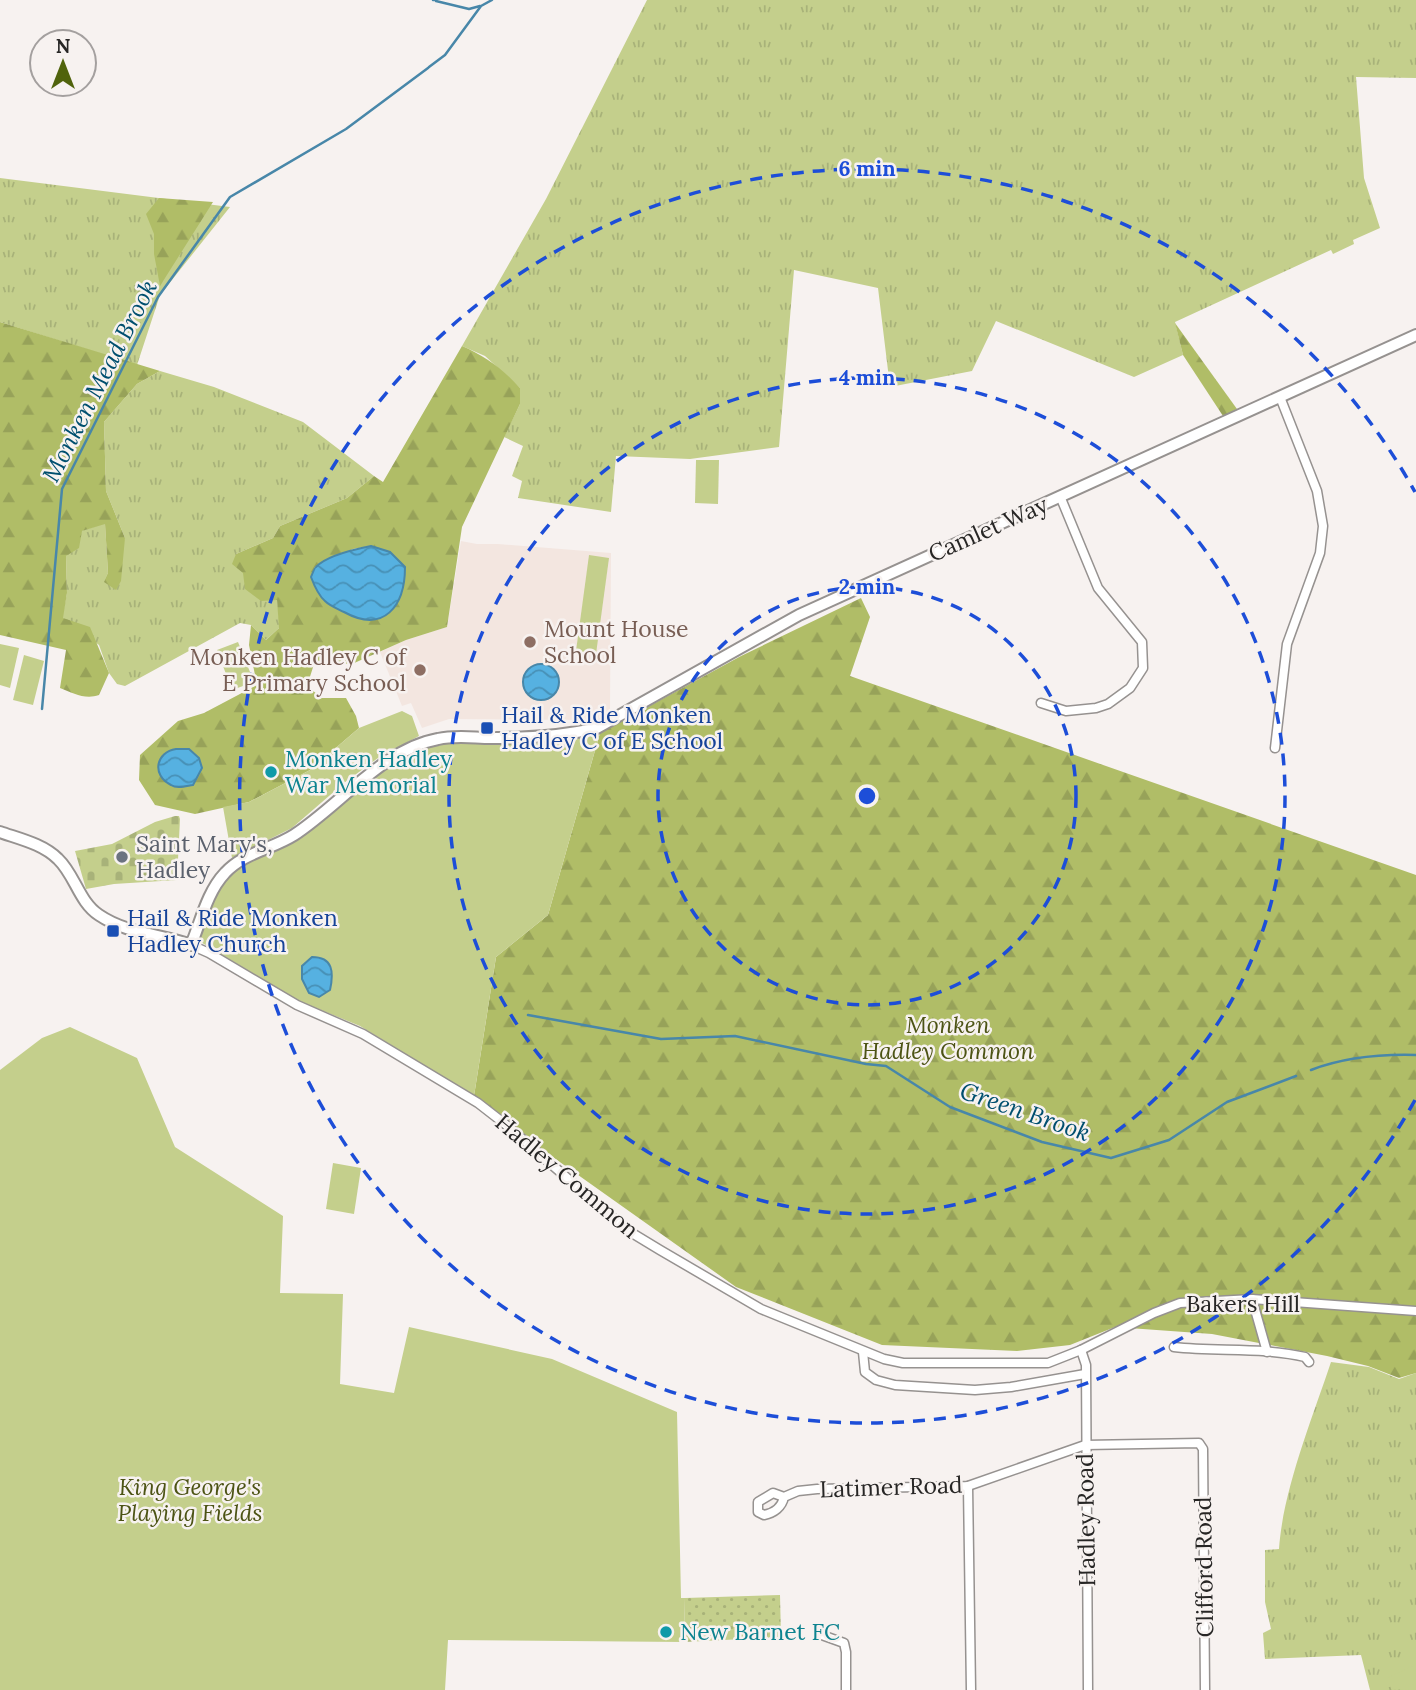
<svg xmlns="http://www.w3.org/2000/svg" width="1416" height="1690" viewBox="0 0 1416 1690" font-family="Lora,serif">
<defs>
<pattern id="grass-tufts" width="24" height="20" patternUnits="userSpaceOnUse" patternTransform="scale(1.75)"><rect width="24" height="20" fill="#c4cf8c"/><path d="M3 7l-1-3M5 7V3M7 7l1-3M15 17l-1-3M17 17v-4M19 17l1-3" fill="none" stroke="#a8b279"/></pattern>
<pattern id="forest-firs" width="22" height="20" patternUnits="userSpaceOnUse" patternTransform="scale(1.75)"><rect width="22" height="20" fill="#b0bd67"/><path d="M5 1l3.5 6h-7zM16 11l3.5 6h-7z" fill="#97a259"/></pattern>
<pattern id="cemetery-stones" width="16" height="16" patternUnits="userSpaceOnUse" patternTransform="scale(1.75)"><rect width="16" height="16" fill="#c4cf8c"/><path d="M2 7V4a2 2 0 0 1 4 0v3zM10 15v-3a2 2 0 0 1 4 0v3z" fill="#a8b279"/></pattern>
<pattern id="garden-dots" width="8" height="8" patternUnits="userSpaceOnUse" patternTransform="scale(1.75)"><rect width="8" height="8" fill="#c4cf8c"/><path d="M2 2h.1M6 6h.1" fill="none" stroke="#a8b279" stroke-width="1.8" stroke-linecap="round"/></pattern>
<pattern id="water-waves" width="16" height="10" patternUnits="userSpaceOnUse" patternTransform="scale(1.75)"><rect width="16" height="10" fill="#56b1e1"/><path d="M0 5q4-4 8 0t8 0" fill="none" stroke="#4790b6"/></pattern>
</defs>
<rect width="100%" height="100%" fill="#f7f2f0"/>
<path fill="#f3e6e0" d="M461 541 477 544H498L611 553 610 712 597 720 449 719 422 728 411 703 402 706 380 652 406 640 447 627Z"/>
<g fill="url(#grass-tufts)">
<path d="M647 0H1416V78L1356 77 1364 178 1380 228 1353 240 1354 244 1333 254 1331 250 1175 322 1183 355 1134 377 996 321 972 371 890 387 878 288 794 270 779 447 690 459 616 456 611 512 518 498 522 481 512 476 523 446 504 437 520 404V388L485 356 462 346 546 199Z"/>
<path d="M0 178 230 207 160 295 137 365 0 322Z"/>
<path d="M160 371 214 387 303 422 374 476 347 498 280 526 273 538 236 554 277 599 280 627 266 640 251 625 240 623 125 686 117 684 109 673 99 645 62 618 67 593 66 556 81 531 105 523 108 573 104 582 125 538 106 491 104 422 137 384Z"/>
<path d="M1331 1362 1369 1367 1399 1379 1416 1373V1690H1370L1361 1655 1265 1659 1263 1633 1271 1629 1265 1602V1550L1279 1549C1283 1490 1312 1419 1331 1362Z"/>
</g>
<g fill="url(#forest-firs)" fill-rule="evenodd">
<path d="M159 198 213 202 160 286 154 254V234L146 214Z"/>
<path d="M0 322 160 371 137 384 104 422 106 491 125 538 121 581 116 590 104 582 108 573 105 524 82 531 79 548 66 556 67 593 63 618 90 627 109 673 99 695C85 700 73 693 60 688L66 650 0 635Z"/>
<path d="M1175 323 1237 409 1223 416 1183 355Z"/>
<path d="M462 346C485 356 503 369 520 388V404L462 527 447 627 406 640 352 664 315 661 307 686 322 698H346L356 716 359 728 310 770 249 802 195 814 155 805 139 780 140 755 178 721 204 713 257 685 249 645 251 625 266 640 279 628 277 600 261 601 245 589 243 573 232 564 236 554 273 538 280 526 347 498 374 476 383 482ZM371 546 390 552 405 567V574L325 601 311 577 315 567 353 549Z"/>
<path d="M861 598 870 617 850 676 1416 875V1373L1399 1378 1368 1366 1327 1356 1212 1334 1115 1327 1070 1345 1017 1351 882 1345 736 1287 502 1121 474 1096 496 957 548 915 600 733 741 656Z"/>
</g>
<path fill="url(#cemetery-stones)" d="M175 816H179L180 819 177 880 114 884 86 889 75 851 112 844 155 822Z"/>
<g fill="#c4cf8c">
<path d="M696 460H719L718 504 695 503Z"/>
<path d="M589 555 609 558 596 654 576 651Z"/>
<path d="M238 642 254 682 232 690 217 650Z"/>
<path d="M0 644 19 648 10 688 0 685Z"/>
<path d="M24 655 44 661 33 705 13 700Z"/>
<path d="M402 711 412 716 419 736 378 758 344 783 292 828 232 858 223 807 249 802 310 770 359 728Z"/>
<path d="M600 733 548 915 496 957 474 1096 360 1026 299 1001 199 941C207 917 213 894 229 874L377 773 407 755 430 745 447 741 522 740Z"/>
<path d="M70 1027 137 1058 175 1147 283 1216 280 1293 343 1294 340 1384 394 1393 409 1327 552 1359 677 1412 681 1598H685L684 1642 448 1640 445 1690H0V1070L42 1038Z"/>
<path d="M333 1163 361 1168 354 1214 326 1209Z"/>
<path d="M1413 1666H1416V1682L1409 1689 1393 1690 1387 1678Z"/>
</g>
<path fill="url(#garden-dots)" d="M780 1595 781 1637 684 1642 685 1598Z"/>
<g fill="url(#water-waves)" stroke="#4887a9" stroke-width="2">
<path d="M371 546 390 552 405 567C405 606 384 634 344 612 338 609 330 606 325 601 319 596 314 585 311 577 311 577 315 567 316 567 326 556 356 549 371 546Z"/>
<circle cx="541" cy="682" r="18"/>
<path d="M176 749H189L199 758 202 768 193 785C186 786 177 789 171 785 151 775 156 752 176 749Z"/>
<path d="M312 957C333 957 334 972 330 990L319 997 309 993 302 979V966Z"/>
</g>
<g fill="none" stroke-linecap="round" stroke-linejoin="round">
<g stroke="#4887a9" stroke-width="2.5">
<path d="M433 0H434"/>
<path d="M436 1 469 9 480 6"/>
<path d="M429 67 445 55 481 6 492 0"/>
<path d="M42 709 62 489 158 297 230 197 346 129 428 68"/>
<path d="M528 1015 661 1039 735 1036 866 1064 886 1066 950 1107 1042 1142 1111 1158 1169 1140 1227 1102 1296 1076"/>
<path d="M1311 1070C1345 1057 1380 1054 1416 1055"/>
</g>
<defs>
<g id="street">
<path d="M1041 703 1066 711 1096 708 1108 704 1130 688 1143 668 1142 642 1098 588 1060 496"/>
<path d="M1275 748 1287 644 1320 553 1323 526 1317 491 1280 397"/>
<path d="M191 945 209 953 297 1005 363 1034 478 1103 505 1124 627 1230 660 1250 761 1309 884 1359 903 1363H1048L1081 1350 1154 1313 1180 1303 1252 1299 1416 1311"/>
<path d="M1252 1299 1267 1352"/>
<path d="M1174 1347C1217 1352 1263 1347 1305 1357L1309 1362"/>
<path d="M1081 1350 1086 1365 1088 1690"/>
<path d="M863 1352 865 1372 876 1380 895 1385 975 1390 1011 1387 1085 1374"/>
<path d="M968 1486 971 1690"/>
<path d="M784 1497C782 1507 774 1513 764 1515L758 1512V1502L773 1493 784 1497 798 1491 817 1489 968 1486 1085 1445 1199 1443 1203 1449 1205 1690"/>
<path d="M819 1634 844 1643 846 1652V1690"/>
</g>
<path id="secondary" d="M0 832C20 839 43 844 58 859 75 875 79 902 99 915 127 934 160 934 191 945 201 921 207 892 225 873 243 853 272 849 294 835 339 806 383 749 438 739 456 735 474 738 491 738 526 738 563 736 597 728L799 615 1416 335"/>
</defs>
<use href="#street" stroke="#969290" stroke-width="11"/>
<use href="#secondary" stroke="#969290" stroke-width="14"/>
<use href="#street" stroke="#fff" stroke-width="8"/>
<use href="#secondary" stroke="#fff" stroke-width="10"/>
</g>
<g fill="none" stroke="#1d4ed8" stroke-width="3.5" stroke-dasharray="12 9">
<circle cx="867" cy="796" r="209"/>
<circle cx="867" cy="796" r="418"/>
<path d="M1415 1100A627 627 0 1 1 1415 492"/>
</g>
<g fill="#8d6e63" stroke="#f7f2f0" stroke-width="2.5">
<circle cx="530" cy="642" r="7"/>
<circle cx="420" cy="670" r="7"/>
</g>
<g fill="#1a4fb4" stroke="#f7f2f0" stroke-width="2.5">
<rect x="480" y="721" width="14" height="14" rx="3.5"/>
<rect x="106" y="924" width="14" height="14" rx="3.5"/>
</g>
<g fill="#0f9aa8" stroke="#f7f2f0" stroke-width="2.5">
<circle cx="271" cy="772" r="7"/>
<circle cx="666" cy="1632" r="7"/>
</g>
<circle fill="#6b7280" stroke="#f7f2f0" stroke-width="2.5" cx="122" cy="857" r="7"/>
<g text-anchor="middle" stroke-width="5" stroke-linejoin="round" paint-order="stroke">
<g font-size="23" fill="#272625" stroke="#f7f2f0">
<text transform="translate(988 529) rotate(-24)" y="8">Camlet Way</text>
<text transform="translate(567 1176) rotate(40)" y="8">Hadley Common</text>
<text x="1243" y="1312">Bakers Hill</text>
<text transform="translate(891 1487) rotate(-2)" y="8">Latimer Road</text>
<text transform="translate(1086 1520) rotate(-91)" y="8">Hadley Road</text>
<text transform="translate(1204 1567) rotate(-91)" y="8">Clifford Road</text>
</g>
<g font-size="23" fill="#785e54" stroke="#f7f2f0" text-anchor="start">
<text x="544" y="637">Mount House<tspan x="544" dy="26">School</tspan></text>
<text x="406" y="665" text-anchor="end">Monken Hadley C of<tspan x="406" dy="26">E Primary School</tspan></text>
</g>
<g font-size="23" fill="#164399" stroke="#f7f2f0" text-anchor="start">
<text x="501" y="723">Hail &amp; Ride Monken<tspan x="501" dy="26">Hadley C of E School</tspan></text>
<text x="127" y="926">Hail &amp; Ride Monken<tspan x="127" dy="26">Hadley Church</tspan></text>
</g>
<g font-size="23" fill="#0d838f" stroke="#f7f2f0" text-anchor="start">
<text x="285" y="767">Monken Hadley<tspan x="285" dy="26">War Memorial</tspan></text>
<text x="680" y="1640">New Barnet FC</text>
</g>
<g font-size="23" fill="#5b616d" stroke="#f7f2f0" text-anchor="start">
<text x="136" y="852">Saint Mary's,<tspan x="136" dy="26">Hadley</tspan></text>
</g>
<g font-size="23" font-style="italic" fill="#4c5314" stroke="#f7f2f0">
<text x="948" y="1033">Monken<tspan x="948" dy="26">Hadley Common</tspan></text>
<text x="190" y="1495">King George's<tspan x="190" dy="26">Playing Fields</tspan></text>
</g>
<g font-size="24" font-style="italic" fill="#004f6f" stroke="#f7f2f0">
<text transform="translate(100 381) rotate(-63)" y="8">Monken Mead Brook</text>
<text transform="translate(1025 1112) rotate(19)" y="8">Green Brook</text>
</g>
</g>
<circle cx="867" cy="796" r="10" fill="#1d4ed8" stroke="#f7f2f0" stroke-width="3.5"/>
<g font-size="21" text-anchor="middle" font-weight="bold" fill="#1d4ed8" stroke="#f7f2f0" stroke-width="5" stroke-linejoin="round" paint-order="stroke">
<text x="867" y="176">6 min</text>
<text x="867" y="385">4 min</text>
<text x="867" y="594">2 min</text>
</g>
<g transform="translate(63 63)"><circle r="33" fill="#f7f2f0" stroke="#a4a09f" stroke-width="2"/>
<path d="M0-5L12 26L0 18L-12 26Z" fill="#50630c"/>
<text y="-10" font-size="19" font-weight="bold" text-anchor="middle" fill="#272625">N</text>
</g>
</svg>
